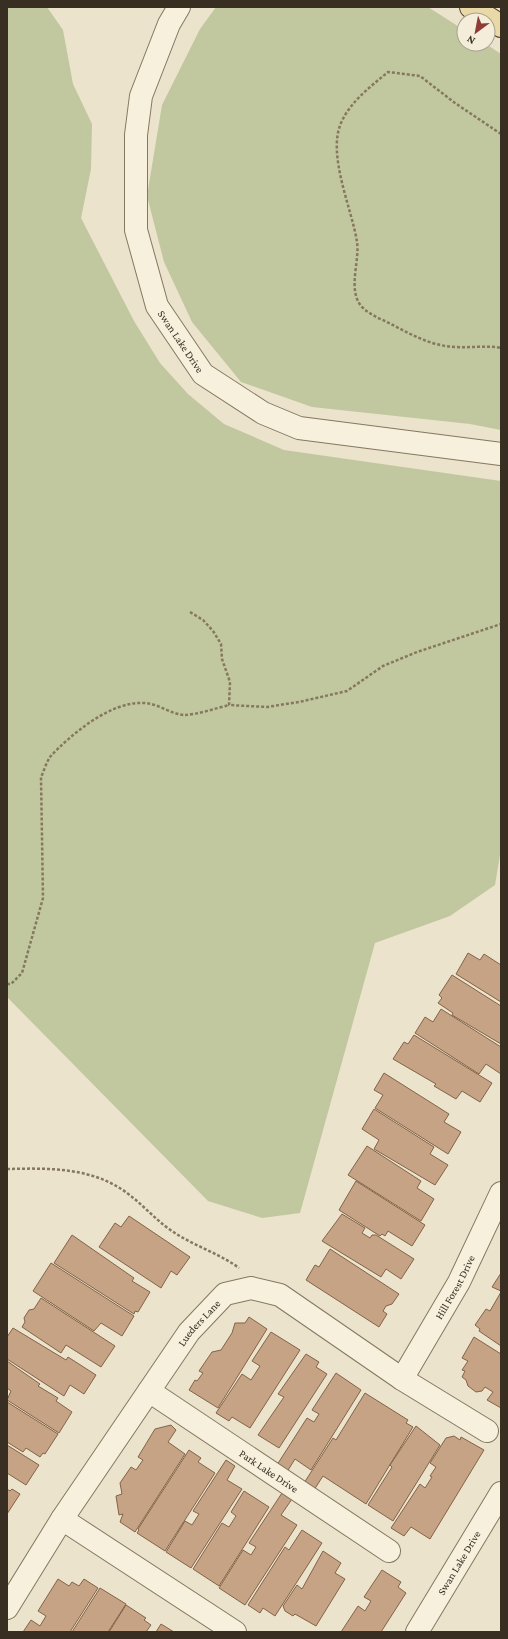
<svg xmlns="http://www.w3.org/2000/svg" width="508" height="1639" viewBox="0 0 508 1639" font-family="'Crimson Pro',serif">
<rect width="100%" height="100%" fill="#ebe3cb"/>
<g fill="#c1c89f">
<path d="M7 7H47L63 30 73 84 92 124 91 169 81 218 134 321 160 363 188 394 224 424 284 450 501 481V849L495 885 450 916 375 943 300 1213 262 1218 208 1201 7 997Z"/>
<path d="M216 7H428L464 30V44H486L501 54V430L470 424 312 407 241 382 192 322 164 262 147 196 162 105 200 29Z"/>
</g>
<g fill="#c5a384" stroke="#836348">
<path d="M468 953 480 960 484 954 501 965V1002L456 974Z"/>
<path d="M452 975 501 1006V1044L452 1015 453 1013 438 1003 442 998 439 995Z"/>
<path d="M441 1009 501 1047V1074L486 1064 479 1074 415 1033 425 1017 433 1022Z"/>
<path d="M414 1035 492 1083 480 1102 462 1091 456 1099 434 1086 436 1084 393 1059 404 1042 408 1044Z"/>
<path d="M384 1073 449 1114 444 1122 461 1132 448 1154 375 1108 383 1095 374 1090Z"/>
<path d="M374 1109 434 1147 430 1154 448 1165 435 1185 374 1149 379 1140 362 1129Z"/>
<path d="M367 1146 421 1181 417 1188 434 1199 421 1221 348 1175Z"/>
<path d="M356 1181 425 1225 412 1246 388 1231 385 1236 382 1234 380 1236 339 1210Z"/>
<path d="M342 1214 365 1228 362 1233 370 1238 372 1235H376L414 1259 401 1279 386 1269 381 1277 322 1241Z"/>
<path d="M129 1216 190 1257 177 1275 171 1271 161 1288 99 1247 115 1223 121 1227Z"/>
<path d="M72 1235 134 1278 132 1281 150 1292 138 1312 135 1311 134 1314 54 1263Z"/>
<path d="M330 1249 399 1294 392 1304 386 1306 383 1311 387 1314 379 1327 306 1280 315 1265 319 1267Z"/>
<path d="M51 1263 134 1316 122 1336 101 1323 94 1331 33 1291Z"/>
<path d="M501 1273V1291L492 1287Z"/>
<path d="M501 1292V1346L479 1331 480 1329 475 1325 486 1309 490 1311Z"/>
<path d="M41 1298 115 1346 101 1367 66 1345 61 1353 22 1327 25 1322 24 1318 29 1310 34 1309Z"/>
<path d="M249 1317 267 1329 218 1408 189 1390 195 1380 197 1381 203 1373 199 1371 212 1352 221 1350 232 1333 235 1323H245Z"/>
<path d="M13 1328 66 1360 68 1357 96 1375 84 1394 70 1385 64 1396 7 1359V1337Z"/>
<path d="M271 1332 300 1350 250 1428 232 1417 229 1421 216 1413 242 1374 251 1380 260 1366 252 1361Z"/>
<path d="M474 1337 501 1354V1408L487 1400 493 1392 485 1387 482 1391 476 1392 468 1386 466 1380 462 1377 465 1371 462 1370 468 1361 462 1358Z"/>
<path d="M306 1354 319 1362 316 1367 327 1374 279 1448 258 1435 284 1397 278 1394Z"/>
<path d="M7 1361 40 1384 38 1386 58 1398 56 1401 72 1412 59 1433 7 1400 11 1391 7 1388Z"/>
<path d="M336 1373 361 1390 311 1470 295 1459 285 1475 275 1468 307 1418 314 1422 319 1414 312 1410Z"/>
<path d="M365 1393 408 1420 406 1423 413 1427 366 1504 323 1476 314 1490 304 1483 333 1438 336 1440Z"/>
<path d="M7 1402 58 1434 45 1454 43 1453 40 1457 26 1448 23 1452 7 1442Z"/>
<path d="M171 1425 176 1430 168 1442 185 1454 135 1532 120 1522 123 1514 119 1515 116 1496 122 1494 120 1483 131 1467 136 1470 143 1460 138 1457 155 1429Z"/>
<path d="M416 1426 440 1445 393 1521 368 1505 392 1467 390 1465Z"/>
<path d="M454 1436 460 1440 461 1437 484 1450 430 1539 411 1527 404 1536 391 1528 420 1484 425 1488 432 1477 430 1476 436 1467 430 1463 446 1438Z"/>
<path d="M7 1445 39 1465 26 1485 7 1473Z"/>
<path d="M189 1450 201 1458 198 1462 215 1473 165 1551 137 1533 139 1530 138 1529Z"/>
<path d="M226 1460 235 1466 227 1480 242 1489 191 1568 166 1552 185 1521 192 1525 199 1514 193 1511Z"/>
<path d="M7 1489 10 1491 12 1489 20 1494 7 1514Z"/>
<path d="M244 1491 269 1507 219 1586 193 1569 222 1523 229 1527 236 1516 231 1512Z"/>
<path d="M282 1493 292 1499 281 1515 297 1525 245 1605 219 1588 243 1550 251 1555 256 1547 249 1543Z"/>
<path d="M302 1530 322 1543 275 1616 263 1608 260 1613 248 1605 285 1547 289 1550Z"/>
<path d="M323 1551 341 1563 335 1573 345 1579 316 1626 295 1614 293 1616 285 1611 283 1606 297 1585 302 1589Z"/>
<path d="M382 1570 401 1582 398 1587 406 1593 381 1632H341L358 1606 365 1611 371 1601 364 1597Z"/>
<path d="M58 1579 69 1586 72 1582 79 1586 84 1579 98 1588 70 1632H23L31 1620 40 1626 46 1616 38 1611Z"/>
<path d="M100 1588 126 1604 108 1632H72Z"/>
<path d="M126 1605 146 1618 144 1620 151 1625 146 1632H109Z"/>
<path d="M161 1624 174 1632H156Z"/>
</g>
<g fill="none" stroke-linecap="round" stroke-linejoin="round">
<defs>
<g id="minor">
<path id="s1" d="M179 7 169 24 141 96 136 135V230L157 306 203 374 263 413 299 428 501 454"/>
<path id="s2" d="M402 1379 459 1282 501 1193"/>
<path id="s3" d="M149 1391 389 1551"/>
<path d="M62 1519 235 1632"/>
<path id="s4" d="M7 1608 62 1519 189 1332 225 1294 251 1288 280 1295 402 1379 487 1431"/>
<path id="s5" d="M417 1632 501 1493"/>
</g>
<path id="major" d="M471 7 501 26"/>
</defs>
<use href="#minor" stroke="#867760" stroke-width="24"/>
<use href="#major" stroke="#554534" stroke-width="24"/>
<g stroke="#867760" stroke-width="2.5" stroke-dasharray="3 2" stroke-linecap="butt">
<path d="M501 134 455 103 420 76 388 72C370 87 350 102 341 123 327 155 352 209 357 242 360 261 347 291 362 307 370 315 381 319 391 324 412 335 431 346 456 347 471 348 486 345 501 348"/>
<path d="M190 612 203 620 213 631 221 644 222 659 230 682 229 705 267 707 299 702 347 691 383 666 417 652 501 624"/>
<path d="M7 984H11L22 973 43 898 41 777C44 771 46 763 50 757 70 735 111 701 143 703 158 703 170 714 184 715 196 715 217 708 229 705"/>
<path d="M7 1169C49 1168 92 1167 127 1193 142 1204 154 1218 169 1229 191 1245 217 1252 239 1268"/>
</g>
<use href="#minor" stroke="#f6f0dd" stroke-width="22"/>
<use href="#major" stroke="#e9d9a7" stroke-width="22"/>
</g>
<g text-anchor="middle" stroke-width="3" stroke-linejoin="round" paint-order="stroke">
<g font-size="11" fill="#382e22" stroke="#f3edd9">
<text dy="4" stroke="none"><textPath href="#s1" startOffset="353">Swan Lake Drive</textPath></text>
<text dy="4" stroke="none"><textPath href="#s2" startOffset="106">Hill Forest Drive</textPath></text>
<text dy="4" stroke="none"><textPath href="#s4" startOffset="344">Lueders Lane</textPath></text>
<text dy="4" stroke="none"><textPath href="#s3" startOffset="144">Park Lake Drive</textPath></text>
<text dy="4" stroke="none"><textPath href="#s5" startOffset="81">Swan Lake Drive</textPath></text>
</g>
</g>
<rect width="508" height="1639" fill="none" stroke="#382e22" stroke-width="16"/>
<g transform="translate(476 32) rotate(212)"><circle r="19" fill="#f3edd9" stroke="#a8a190"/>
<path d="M0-3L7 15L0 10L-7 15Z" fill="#8f3b36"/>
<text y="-6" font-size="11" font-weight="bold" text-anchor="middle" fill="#382e22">N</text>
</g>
</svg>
